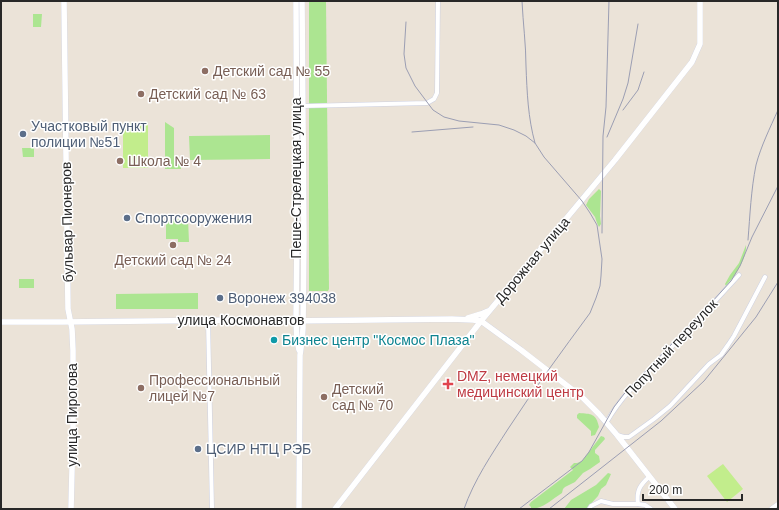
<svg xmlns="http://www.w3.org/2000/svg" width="779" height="510" viewBox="0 0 779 510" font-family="Helvetica,sans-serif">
<rect width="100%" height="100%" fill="#ebe3d8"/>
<g fill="#ace591">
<path d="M309 1H326L329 289 328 291H309Z"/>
<path d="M33 14H42L41 27H33Z"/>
<path d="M165 122 174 128V161H181V169H165Z"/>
<path d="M270 135V159L190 160 189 136Z"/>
<path d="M22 148H34V157H23Z"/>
<path d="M599 189 601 191 600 216 601 224 599 227 597 223 595 217 586 205 589 199Z"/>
<path d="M166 219H188L189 242H178V239H166Z"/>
<path d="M746 245C747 259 735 276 726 286L725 284 730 275 739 263Z"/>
<rect x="19" y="279" width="15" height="9"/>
<path d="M198 293V309H116V294Z"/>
<path d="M579 413C591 414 596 413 599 427L595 435 591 436V431L577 418V415Z"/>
<path d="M601 436 604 437 605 439 595 450V453L599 456 600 462 590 469 583 473 575 482 565 487 563 489 562 493C552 499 543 509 531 509V507L529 505 531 502 573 470 570 467 574 463H577L582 461Z"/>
<path d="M608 473 611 474 606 485 601 489 598 496 586 509H564L571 500 596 485Z"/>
</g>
<g fill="#c2ed8c">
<path d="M148 122V168H123V123Z"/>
<path d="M723 464 743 489 727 502 707 476Z"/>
</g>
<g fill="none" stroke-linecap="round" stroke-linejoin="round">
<defs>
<g id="street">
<path d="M303 106 427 103 434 99 437 93 438 1"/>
<path d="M208 320 212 509"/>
<path d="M539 378 546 369"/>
<path d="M606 423C613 411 621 400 630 390L706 311 739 275"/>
<path d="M617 435 624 437H629L654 419 670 406 709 364 721 355 728 345 734 336 765 277"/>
<path d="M638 504C636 491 640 485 649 477"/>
<path d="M589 509 591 506 601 501 613 504H638L645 505 651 509"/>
<path d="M771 509 778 504"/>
</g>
<g id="secondary">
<path d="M64 1 68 309 72 329 73 350V430L71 509"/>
<path d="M296 1 297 239 296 320 297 341 299 350"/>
<path d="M468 318 481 314 488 311"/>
<path d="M1 322H62L239 320 289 321 452 319 473 320 481 321 521 350 583 398 599 414 617 435 675 509"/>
<path d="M299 509 300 355 302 341 303 328 304 239 302 1"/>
<path d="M335 509 481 321 615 160 692 62 700 44V1"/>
</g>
</defs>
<use href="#street" stroke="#cdd1e2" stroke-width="5"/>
<use href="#secondary" stroke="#cdd1e2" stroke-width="6"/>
<use href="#street" stroke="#fff" stroke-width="4"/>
<use href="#secondary" stroke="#fff" stroke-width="5.5"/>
<g stroke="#9b9eb3" stroke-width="1">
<path d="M522 1C523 23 526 45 526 66 527 92 528 118 535 143"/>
<path d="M406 22 404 54 406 68 415 86 433 110 444 117 459 121 499 125 514 130 526 136 535 143 544 157 582 201 590 213 597 225 602 259 601 276 600 286 596 298 590 313C562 351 534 389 508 429 492 454 474 480 464 509"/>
<path d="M623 110 638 90 644 72"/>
<path d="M412 132 473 127"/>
<path d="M607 137 623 99 628 83 638 24"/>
<path d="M602 233 603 136 606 107 609 1"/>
<path d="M748 240C750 215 751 190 756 165 761 146 770 128 778 110"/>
<path d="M519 509 582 461 589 452 614 407 624 394 711 303 731 281 740 266 752 237 778 186"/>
<path d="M549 509 661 421 704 381 756 317 778 282"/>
</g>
</g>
<g fill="#8d6e63" stroke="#fff" stroke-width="1.5">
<circle cx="205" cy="71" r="4"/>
<circle cx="141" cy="94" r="4"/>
<circle cx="120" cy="161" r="4"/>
<circle cx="173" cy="245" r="4"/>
<circle cx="141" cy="388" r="4"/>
<circle cx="324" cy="397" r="4"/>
</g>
<g fill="#5c6f8a" stroke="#fff" stroke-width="1.5">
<circle cx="23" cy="134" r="4"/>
<circle cx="127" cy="218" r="4"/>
<circle cx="220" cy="298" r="4"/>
<circle cx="198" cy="449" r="4"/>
</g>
<circle fill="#0f9aa8" stroke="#fff" stroke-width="1.5" cx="274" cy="340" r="4"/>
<path fill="#e0444e" stroke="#fff" stroke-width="1.5" d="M446 378h4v4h4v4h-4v4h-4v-4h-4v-4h4z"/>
<g text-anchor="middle" stroke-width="3" stroke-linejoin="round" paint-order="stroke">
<g font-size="14" fill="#785e54" stroke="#fff" text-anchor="start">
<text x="213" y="76">Детский сад № 55</text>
<text x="149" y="99">Детский сад № 63</text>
<text x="128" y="166">Школа № 4</text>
<text x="173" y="265" text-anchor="middle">Детский сад № 24</text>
<text x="149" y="385">Профессиональный<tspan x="149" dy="16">лицей №7</tspan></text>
<text x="332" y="394">Детский<tspan x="332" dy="16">сад № 70</tspan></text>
</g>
<g font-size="14" fill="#4e5e75" stroke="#fff" text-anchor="start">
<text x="31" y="131">Участковый пункт<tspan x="31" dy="16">полиции №51</tspan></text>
<text x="135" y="223">Спортсооружения</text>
<text x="228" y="303">Воронеж 394038</text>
<text x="206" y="454">ЦСИР НТЦ РЭБ</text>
</g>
<g font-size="14" fill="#282828" stroke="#fff">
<text transform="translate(296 178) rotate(-90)" y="5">Пеше-Стрелецкая улица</text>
<text transform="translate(67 222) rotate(-91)" y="5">бульвар Пионеров</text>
<text transform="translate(532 260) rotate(-50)" y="5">Дорожная улица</text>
<text x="241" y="325">улица Космонавтов</text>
<text transform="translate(671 348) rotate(-47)" y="5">Попутный переулок</text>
<text transform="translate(72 415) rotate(-90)" y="5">улица Пирогова</text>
</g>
<g font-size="14" fill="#0d838f" stroke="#fff" text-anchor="start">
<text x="282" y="345">Бизнес центр "Космос Плаза"</text>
</g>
<g font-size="14" fill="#be3a42" stroke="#fff" text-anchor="start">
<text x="457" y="381">DMZ, немецкий<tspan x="457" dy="16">медицинский центр</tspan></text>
</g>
</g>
<rect width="779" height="510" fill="none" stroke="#282828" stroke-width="4"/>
<path d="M643 494v6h99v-6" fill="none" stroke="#282828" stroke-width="2"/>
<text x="649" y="494" font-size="12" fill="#282828" stroke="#ffffff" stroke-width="3" paint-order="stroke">200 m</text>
</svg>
